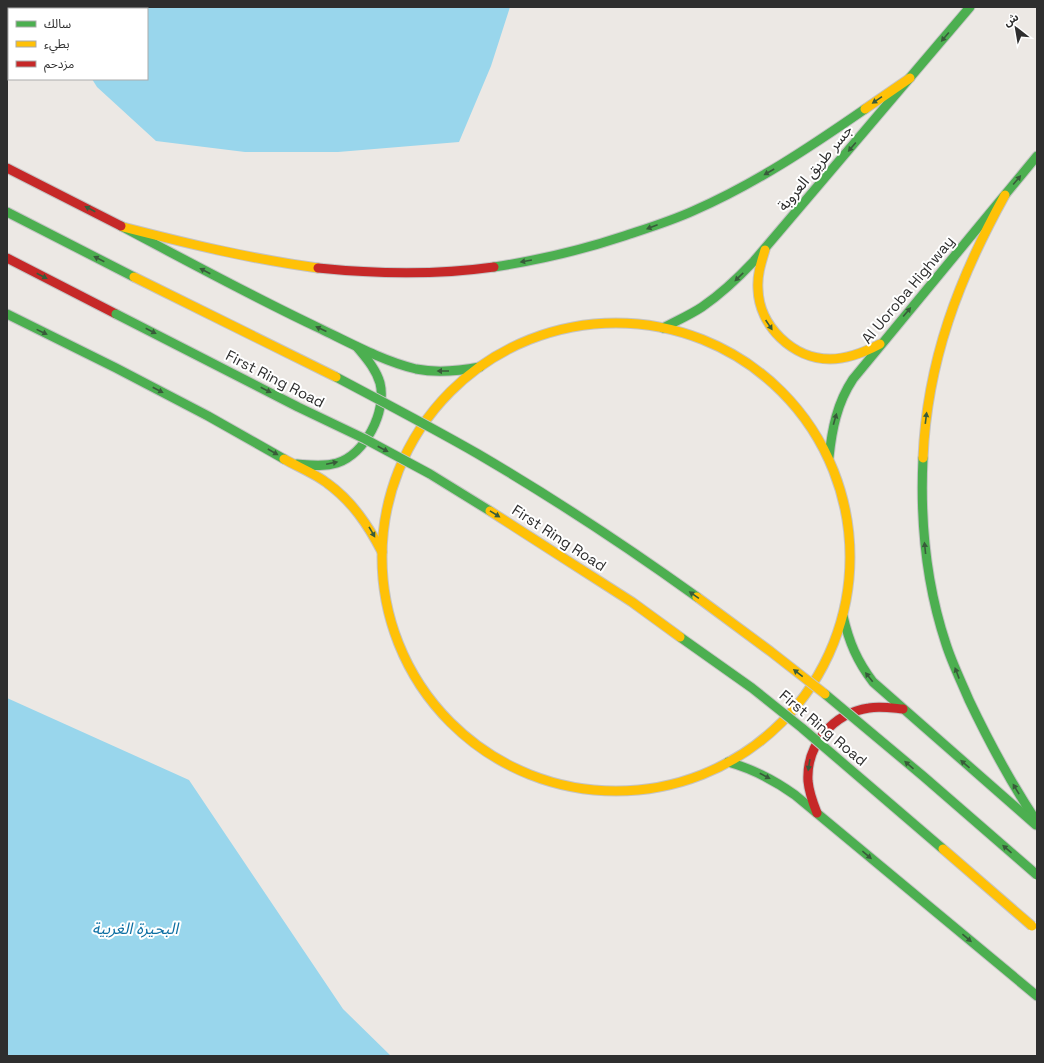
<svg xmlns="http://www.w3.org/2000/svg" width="1044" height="1063" viewBox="0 0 1044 1063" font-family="'Space Grotesk','Noto Sans Arabic',sans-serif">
<rect width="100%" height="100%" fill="#ece8e4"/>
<g fill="#99d6ec">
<path d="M59 7H510L491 66 459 142 338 152H245L156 141 97 87 92 79H147V9H57Z"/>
<path d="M7 698 189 780 343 1009 391 1056H7Z"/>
</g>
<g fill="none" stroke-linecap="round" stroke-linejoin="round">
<defs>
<g id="fast">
<path d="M7 11 8 7"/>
<path d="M7 212 134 277"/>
<path d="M121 226C187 261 253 297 321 329 352 344 383 361 416 369 437 373 459 371 480 367"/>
<path d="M494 267C539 260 582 250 624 236 648 228 671 221 693 211 755 184 810 147 865 109"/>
<path d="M7 314 116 368 208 416 284 459"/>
<path d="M663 328C676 321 690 315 702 307 721 294 738 278 754 261L970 7"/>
<path d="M829 457C832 429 837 403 853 379L1037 156"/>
<path d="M923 458C920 520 926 584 946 644 952 663 961 681 969 700 989 742 1011 783 1037 822"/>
<path d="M297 464C310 465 324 467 337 463 365 454 387 412 380 383 376 369 366 358 357 347"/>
<path d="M843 616C849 642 857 661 873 682L1036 825"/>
<path d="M728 762C753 769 774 780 795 795L1037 996"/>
</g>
<g id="slow">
<path d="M865 109 910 78"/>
<path d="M123 227C189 244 251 259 318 268"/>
<path d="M765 250C761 263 757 275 758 289 759 326 793 359 830 359 848 359 865 352 880 344"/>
<circle cx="616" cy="557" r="234"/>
<path d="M923 458C927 361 959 278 1005 195"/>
<path d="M284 459C298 467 314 473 327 483 352 501 368 525 382 552"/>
</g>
<g id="jam">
<path d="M7 168 121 226"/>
<path d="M7 258 116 314"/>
<path d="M318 268C376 274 437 275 494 267"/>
<path d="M817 813C813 803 809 792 808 781 806 744 834 713 869 708 880 706 892 708 903 709"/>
</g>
</defs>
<use href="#fast" stroke="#c5c4c5" stroke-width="11"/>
<use href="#slow" stroke="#c5c4c5" stroke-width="11"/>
<use href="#jam" stroke="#c5c4c5" stroke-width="11"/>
<use href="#fast" stroke="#4caf50" stroke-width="9"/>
<use href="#slow" stroke="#ffc107" stroke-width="9"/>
<use href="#jam" stroke="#c62828" stroke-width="9"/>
<defs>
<g id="fast-bridge">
<path d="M116 314 298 407 365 439 430 474 490 511"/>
<path d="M336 377C383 402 431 427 478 454 553 498 626 546 697 597"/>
<path d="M680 637 752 688 802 728 943 849"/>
<path d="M825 694 923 776 1037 875"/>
</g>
<g id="slow-bridge">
<path d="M134 277 336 377"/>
<path d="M490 511 632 602 680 637"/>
<path d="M697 597 770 651 825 694"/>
<path d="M943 849 1032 926"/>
</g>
</defs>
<use href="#fast-bridge" stroke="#c6c5c4" stroke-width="11" stroke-linecap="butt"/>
<use href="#slow-bridge" stroke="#c6c5c4" stroke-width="11" stroke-linecap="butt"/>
<use href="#fast-bridge" stroke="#4caf50" stroke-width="9"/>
<use href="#slow-bridge" stroke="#ffc107" stroke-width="9"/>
</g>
<defs><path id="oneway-solid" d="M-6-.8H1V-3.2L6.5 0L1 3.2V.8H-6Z"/></defs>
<g fill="#385b3a">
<use href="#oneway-solid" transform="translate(945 37) rotate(130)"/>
<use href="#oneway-solid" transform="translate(877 100) rotate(146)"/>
<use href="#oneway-solid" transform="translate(852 147) rotate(130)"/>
<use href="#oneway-solid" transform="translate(769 172) rotate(150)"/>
<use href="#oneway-solid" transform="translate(1017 180) rotate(-50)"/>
<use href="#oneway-solid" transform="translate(90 209) rotate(-152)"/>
<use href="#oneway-solid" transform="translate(652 227) rotate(159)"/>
<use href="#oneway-solid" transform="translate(99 259) rotate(-153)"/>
<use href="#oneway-solid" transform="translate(526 261) rotate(170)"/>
<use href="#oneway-solid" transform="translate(205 271) rotate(-152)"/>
<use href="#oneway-solid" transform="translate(42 276) rotate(27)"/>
<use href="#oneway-solid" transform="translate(739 277) rotate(136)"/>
<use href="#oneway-solid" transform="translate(907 312) rotate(-50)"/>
<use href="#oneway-solid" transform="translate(769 325) rotate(56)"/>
<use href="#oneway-solid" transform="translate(321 329) rotate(-155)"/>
<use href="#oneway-solid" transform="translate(151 331) rotate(27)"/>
<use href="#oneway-solid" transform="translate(42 332) rotate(26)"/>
<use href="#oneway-solid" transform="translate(443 371) rotate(-180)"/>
<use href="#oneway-solid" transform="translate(158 390) rotate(28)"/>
<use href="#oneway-solid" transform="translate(266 390) rotate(27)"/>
<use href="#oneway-solid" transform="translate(926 418) rotate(-83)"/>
<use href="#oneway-solid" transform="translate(835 419) rotate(-74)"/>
<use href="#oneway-solid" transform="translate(383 449) rotate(28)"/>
<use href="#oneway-solid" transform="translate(273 452) rotate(30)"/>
<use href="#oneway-solid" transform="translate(332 463) rotate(-12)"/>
<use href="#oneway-solid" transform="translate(495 514) rotate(32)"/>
<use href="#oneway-solid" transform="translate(372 532) rotate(60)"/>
<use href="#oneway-solid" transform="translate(925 548) rotate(-96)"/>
<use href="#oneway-solid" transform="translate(694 595) rotate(-145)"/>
<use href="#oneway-solid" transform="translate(798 673) rotate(-142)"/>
<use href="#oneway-solid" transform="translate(957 673) rotate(-111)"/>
<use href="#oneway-solid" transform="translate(869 677) rotate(-128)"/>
<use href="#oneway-solid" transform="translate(965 764) rotate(-139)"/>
<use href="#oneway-solid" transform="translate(809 765) rotate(99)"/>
<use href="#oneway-solid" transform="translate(909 765) rotate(-139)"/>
<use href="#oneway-solid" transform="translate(765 776) rotate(28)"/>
<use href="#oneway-solid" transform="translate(1016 789) rotate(-121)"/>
<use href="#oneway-solid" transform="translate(1007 849) rotate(-139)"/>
<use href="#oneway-solid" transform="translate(867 855) rotate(40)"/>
<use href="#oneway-solid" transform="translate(967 938) rotate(40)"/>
</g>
<g text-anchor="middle" stroke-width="4" stroke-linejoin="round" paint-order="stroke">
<g font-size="15" fill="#2e2e2e" stroke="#fff">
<text transform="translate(815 168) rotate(-50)" y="5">جسر طريق العروبة</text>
<text transform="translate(908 290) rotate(-50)" y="5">Al Uoroba Highway</text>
<text transform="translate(275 379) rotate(27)" y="5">First Ring Road</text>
<text transform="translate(559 538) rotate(33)" y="5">First Ring Road</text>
<text transform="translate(823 728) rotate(40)" y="5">First Ring Road</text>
</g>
<g font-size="16" font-style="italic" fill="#0d6fa3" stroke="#fff">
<text x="135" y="934">البحيرة الغربية</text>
</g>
</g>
<rect width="1044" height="1063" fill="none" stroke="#2e2e2e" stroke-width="16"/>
<rect x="8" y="8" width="140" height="72" fill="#ffffff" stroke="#ababab"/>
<rect x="16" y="21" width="20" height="6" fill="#4caf50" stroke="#ababab"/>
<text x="44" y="28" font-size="12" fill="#2e2e2e">سالك</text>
<rect x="16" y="41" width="20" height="6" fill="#ffc107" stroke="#ababab"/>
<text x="44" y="48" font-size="12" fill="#2e2e2e">بطيء</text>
<rect x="16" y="61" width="20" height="6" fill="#c62828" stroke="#ababab"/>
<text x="44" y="68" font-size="12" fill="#2e2e2e">مزدحم</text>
<g transform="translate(1016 28) rotate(329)" stroke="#ffffff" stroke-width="3" paint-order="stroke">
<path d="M0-3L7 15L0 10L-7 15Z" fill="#2e2e2e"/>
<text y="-6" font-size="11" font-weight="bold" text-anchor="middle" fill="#2e2e2e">ش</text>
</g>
</svg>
